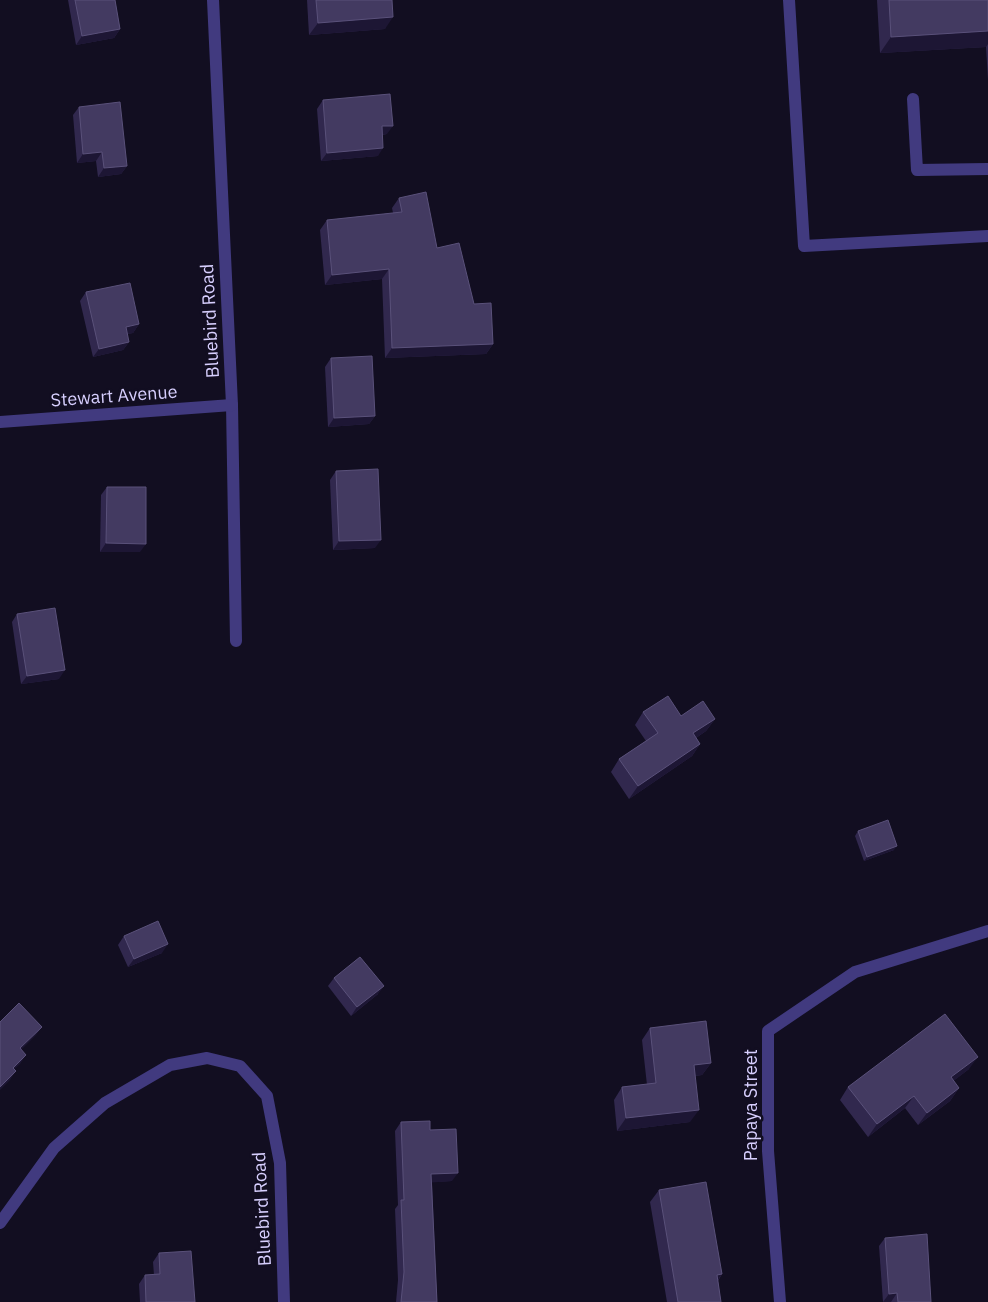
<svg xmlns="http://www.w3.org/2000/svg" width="988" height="1302" viewBox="0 0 988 1302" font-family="'IBM Plex Sans',sans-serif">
<rect width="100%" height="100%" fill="#120e21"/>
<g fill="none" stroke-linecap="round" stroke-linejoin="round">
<g stroke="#413a7f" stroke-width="12">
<path d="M789 0 804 246 988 236"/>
<path d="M913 99 917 170 988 169"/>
</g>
<g stroke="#413a7f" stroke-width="12">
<path d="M213 0 232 405 236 641"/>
<path d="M0 422 232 405"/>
<path d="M0 1223 54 1148 105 1103 170 1065 207 1058 240 1066 267 1096 280 1163 284 1302"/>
<path d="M780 1302 768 1151V1031L855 972 988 931"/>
</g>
</g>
<g fill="#31284e">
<path d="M68 0H115L120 29 114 38 76 45Z"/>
<path d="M307 0H392L385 29 309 35Z"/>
<path d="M877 0H988V80L986 47 880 53Z"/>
<path d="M323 100 387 134 382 135 378 156 321 161 317 109Z"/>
<path d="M79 107 127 166 121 174 98 177 96 161 77 163 73 115Z"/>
<path d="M399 198 437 248 474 304 493 344 486 354 385 358 382 279 325 285 320 230 327 220 393 213 392 208Z"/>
<path d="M86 292 139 324 133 333 127 334 129 342 123 350 93 357 80 301Z"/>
<path d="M331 358 375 416 369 424 328 427 325 367Z"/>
<path d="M336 471 375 548 333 550 330 480Z"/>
<path d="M107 487 140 552H100L101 495Z"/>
<path d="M17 614 59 679 21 684 12 622Z"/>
<path d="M643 712 715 719 706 731 696 738 700 744 692 756 629 799 611 772 619 759 646 741 635 725Z"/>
<path d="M858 831 894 850 864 861 855 836Z"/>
<path d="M124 936 162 953 128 967 118 945Z"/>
<path d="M334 978 378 994 351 1016 328 986Z"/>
<path d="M650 1028 711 1063 702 1075 695 1076 690 1122 617 1131 614 1100 622 1087 647 1085 642 1040Z"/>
<path d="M969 1069 953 1081 959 1088 950 1101 918 1125 905 1108 868 1137 840 1100 848 1087Z"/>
<path d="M401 1122 430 1130 452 1181 432 1182 437 1302H396L398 1280 395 1209 398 1205 395 1131Z"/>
<path d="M659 1190 722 1274 718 1281 721 1302H667L650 1202Z"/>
<path d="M885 1238 931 1302H883L879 1246Z"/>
<path d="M159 1253 195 1302H140L139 1284 145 1275H154L153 1262Z"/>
</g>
<g fill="#1d1634">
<path d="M393 17 385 29 309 35 318 23Z"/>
<path d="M120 29 114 38 76 45 82 36Z"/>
<path d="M988 31V44L986 47 880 53 891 37Z"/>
<path d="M382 126H393L387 134 376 135Z"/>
<path d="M383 148 378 156 321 161 327 153Z"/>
<path d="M102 152 96 161 77 163 83 154Z"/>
<path d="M127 166 121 174 98 177 104 168Z"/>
<path d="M389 269 382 279 325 285 332 275Z"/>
<path d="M139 324 133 333 120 335 126 327Z"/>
<path d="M129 342 123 350 93 357 99 349Z"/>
<path d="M493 344 486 354 385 358 392 348Z"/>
<path d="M375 416 369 424 328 427 334 418Z"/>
<path d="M381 540 375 548 333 550 339 541Z"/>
<path d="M106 543 146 544 140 552H100Z"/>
<path d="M65 670 59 679 21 684 27 676Z"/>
<path d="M715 719 706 731 684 746 693 733Z"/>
<path d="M700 744 692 756 629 799 638 786Z"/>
<path d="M897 846 894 850 864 861 867 857Z"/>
<path d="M168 944 162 953 128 967 134 959Z"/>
<path d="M384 986 378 994 351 1016 357 1007Z"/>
<path d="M42 1027 36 1035 14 1057 20 1048Z"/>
<path d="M26 1055 20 1064 7 1076 13 1068Z"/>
<path d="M978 1057 969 1069 942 1090 951 1077Z"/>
<path d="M711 1063 702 1075 685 1077 694 1065Z"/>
<path d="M16 1071 10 1080 0 1090V1087Z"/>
<path d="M959 1088 950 1101 918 1125 927 1113Z"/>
<path d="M914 1096 905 1108 868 1137 877 1124Z"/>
<path d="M699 1110 690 1122 617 1131 626 1118Z"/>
<path d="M458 1173 452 1181 425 1183 431 1174Z"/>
<path d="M722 1274 713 1287 717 1275Z"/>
<path d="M897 1293 891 1302H883L889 1294Z"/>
</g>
<g fill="#433a61" stroke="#5a517a">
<path d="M75 0H115L120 29 82 36Z"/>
<path d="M316 0H392L393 17 318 23Z"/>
<path d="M889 0H988V31L891 37Z"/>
<path d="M390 94 393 126H382L383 148 327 153 323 100Z"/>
<path d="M120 102 127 166 104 168 102 152 83 154 79 107Z"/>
<path d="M426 192 437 248 459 243 474 304 491 303 493 344 392 348 389 269 332 275 327 220 402 212 399 198Z"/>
<path d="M130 283 139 324 126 327 129 342 99 349 86 292Z"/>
<path d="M372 356 375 416 334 418 331 358Z"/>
<path d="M378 469 381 540 339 541 336 471Z"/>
<path d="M107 487H146V544L106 543Z"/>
<path d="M55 608 65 670 27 676 17 614Z"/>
<path d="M668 696 681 716 703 701 715 719 693 733 700 744 638 786 619 759 658 733 643 712Z"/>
<path d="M888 820 897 846 867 857 858 831Z"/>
<path d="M158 921 168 944 134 959 124 936Z"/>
<path d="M360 957 384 986 357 1007 334 978Z"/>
<path d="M19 1003 42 1027 20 1048 26 1055 13 1068 16 1071 0 1087V1022Z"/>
<path d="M945 1014 978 1057 951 1077 959 1088 927 1113 914 1096 877 1124 848 1087Z"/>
<path d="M706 1021 711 1063 694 1065 699 1110 626 1118 622 1087 656 1083 650 1028Z"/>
<path d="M430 1121V1130L456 1129 458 1173 431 1174 437 1302H401L404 1272 401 1200H404L401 1122Z"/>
<path d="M706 1182 722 1274 717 1275 721 1302H678L659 1190Z"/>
<path d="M927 1234 931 1302H898L897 1293 889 1294 885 1238Z"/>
<path d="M191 1251 195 1302H146L145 1275 160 1274 159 1253Z"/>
</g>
<g text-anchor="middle" stroke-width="5" stroke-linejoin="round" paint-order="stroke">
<g font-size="18" fill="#d7cffe" stroke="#120e21">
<text transform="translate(210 321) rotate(-93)" y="6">Bluebird Road</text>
<text transform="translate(114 396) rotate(-4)" y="6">Stewart Avenue</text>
<text transform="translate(751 1105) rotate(-90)" y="6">Papaya Street</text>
<text transform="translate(262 1209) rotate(-93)" y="6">Bluebird Road</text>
</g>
</g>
</svg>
